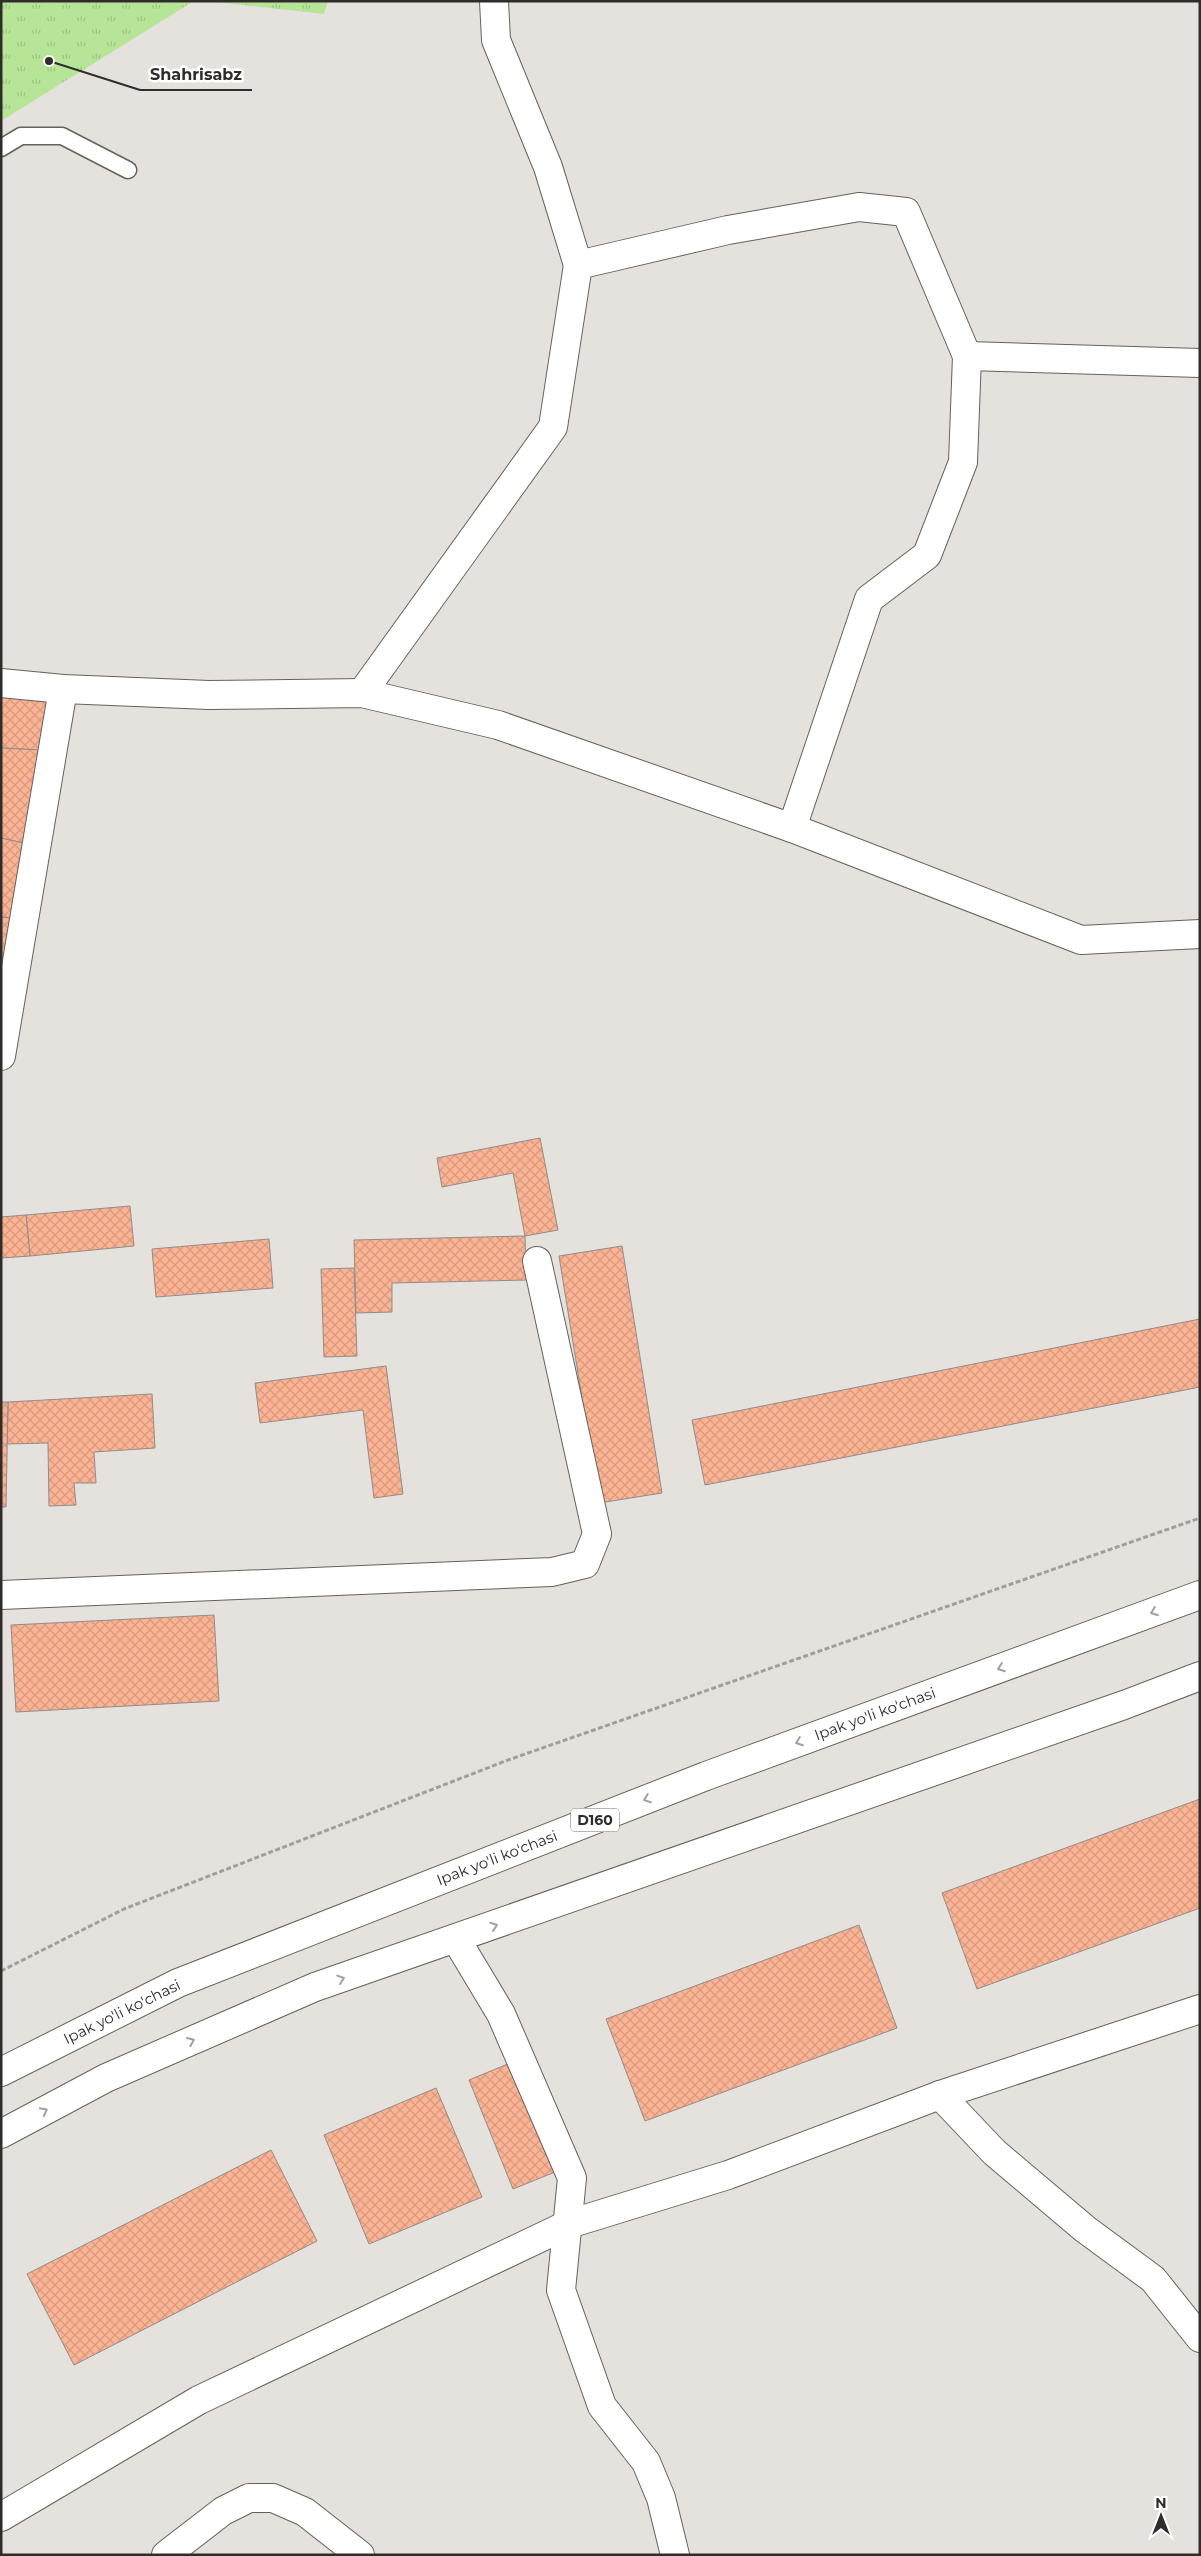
<svg xmlns="http://www.w3.org/2000/svg" width="1201" height="2556" viewBox="0 0 1201 2556" font-family="Montserrat,sans-serif">
<defs>
<pattern id="grass-tufts" width="24" height="20" patternUnits="userSpaceOnUse" patternTransform="scale(1.25)"><rect width="24" height="20" fill="#b7e597"/><path d="M3 7l-1-3M5 7V3M7 7l1-3M15 17l-1-3M17 17v-4M19 17l1-3" fill="none" stroke="#9ec582"/></pattern>
<pattern id="building-cross-hatch" width="8" height="8" patternUnits="userSpaceOnUse" patternTransform="scale(1.25)"><rect width="8" height="8" fill="#fbb393"/><path d="M0 0l8 8M0 8l8-8" fill="none" stroke="#d79a7f"/></pattern>
</defs>
<rect width="100%" height="100%" fill="#e5e1dd"/>
<g fill="url(#grass-tufts)">
<path d="M1 1H194L1 121Z"/>
<path d="M207 1H328L324 14Z"/>
</g>
<g fill="url(#building-cross-hatch)" stroke="#918c8a">
<path d="M1 694 50 697 40 750 1 748Z"/>
<path d="M1 748 40 750 28 844 1 838Z"/>
<path d="M1 838 28 844 12 918 1 917Z"/>
<path d="M1 917 12 918 1 984Z"/>
<path d="M540 1138 558 1230 525 1236 513 1173 442 1187 437 1158Z"/>
<path d="M130 1206 134 1246 30 1256 26 1215Z"/>
<path d="M26 1215 30 1256 1 1258V1217Z"/>
<path d="M525 1236 526 1280 392 1283V1312L356 1313 354 1240Z"/>
<path d="M269 1239 273 1288 156 1297 152 1249Z"/>
<path d="M622 1246 662 1493 599 1503 559 1256Z"/>
<path d="M354 1268 357 1356 324 1357 321 1269Z"/>
<path d="M1200 1319V1387L705 1485 692 1420Z"/>
<path d="M386 1366 403 1494 374 1498 363 1410 260 1423 255 1383Z"/>
<path d="M152 1394 155 1448 94 1452 96 1483H74L76 1505 49 1506 48 1443 7 1444 8 1402Z"/>
<path d="M1 1402H8L6 1507H1Z"/>
<path d="M214 1615 219 1701 16 1712 11 1625Z"/>
<path d="M1200 1799V1908L977 1989 942 1893Z"/>
<path d="M859 1925 897 2028 645 2121 606 2019Z"/>
<path d="M510 2063 555 2172 513 2189 469 2080Z"/>
<path d="M436 2088 482 2197 369 2244 324 2135Z"/>
<path d="M271 2150 317 2241 74 2365 27 2274Z"/>
</g>
<g fill="none" stroke-linecap="round" stroke-linejoin="round">
<defs>
<path id="lane" d="M1 148 21 136H62L128 170"/>
<g id="street">
<path d="M494 1 496 40 548 167 578 265"/>
<path d="M1 683 63 689 209 695 362 693 498 725 792 828 1081 940 1200 934"/>
<path d="M362 693 553 427 578 265 728 230 859 207 906 212 967 356"/>
<path d="M792 828 869 599 927 555 963 462 967 356 1200 363"/>
<path d="M1 1056 63 689"/>
<path d="M1 1595 552 1572 585 1564 597 1534 537 1261"/>
<path d="M456 1939 501 2014 572 2178 561 2290 602 2406 646 2462 661 2498 675 2555"/>
<path d="M940 2095 994 2152 1085 2229 1153 2279 1200 2338"/>
<path d="M1 2517 199 2400 569 2224 728 2175 940 2095 1200 2009"/>
<path d="M166 2555 223 2511 249 2498H273L305 2512 360 2555"/>
</g>
<g id="primary">
<path d="M1 2072 178 1983 706 1776 1200 1595"/>
<path d="M1 2134 106 2078 315 1987 1124 1705 1200 1676"/>
</g>
</defs>
<use href="#lane" stroke="#65625e" stroke-width="19"/>
<use href="#street" stroke="#65625e" stroke-width="30"/>
<use href="#primary" stroke="#65625e" stroke-width="30"/>
<path stroke="#a19e9b" stroke-width="3" stroke-dasharray="5 2.5" stroke-linecap="butt" d="M1 1971 124 1909 508 1760 1200 1518"/>
<use href="#lane" stroke="#fff" stroke-width="16"/>
<use href="#street" stroke="#fff" stroke-width="28"/>
<use href="#primary" stroke="#fff" stroke-width="28"/>
</g>
<defs><path id="oneway-chevron" d="M-2-3.5L2.5 0L-2 3.5" fill="none" stroke-width="1.6" stroke-linecap="round" stroke-linejoin="round" transform="scale(1.25)"/></defs>
<g stroke="#a1a0a0">
<use href="#oneway-chevron" transform="translate(1154 1612) rotate(160)"/>
<use href="#oneway-chevron" transform="translate(1001 1668) rotate(160)"/>
<use href="#oneway-chevron" transform="translate(799 1742) rotate(160)"/>
<use href="#oneway-chevron" transform="translate(647 1799) rotate(159)"/>
<use href="#oneway-chevron" transform="translate(494 1926) rotate(-19)"/>
<use href="#oneway-chevron" transform="translate(341 1979) rotate(-19)"/>
<use href="#oneway-chevron" transform="translate(191 2041) rotate(-23)"/>
<use href="#oneway-chevron" transform="translate(44 2111) rotate(-28)"/>
</g>
<g text-anchor="middle" stroke-width="5" stroke-linejoin="round" paint-order="stroke">
<rect fill="#fff" stroke="#6d6c6b" stroke-width="1" x="571" y="1808.5" width="48" height="23" rx="4"/>
<g font-size="14" font-weight="bold" fill="#2f2d2c">
<text x="595" y="1825">D160</text>
</g>
<g font-size="15" fill="#2f2d2c" stroke="#fff">
<text transform="translate(875 1714) rotate(-20)" y="5">Ipak yo'li ko'chasi</text>
<text transform="translate(497 1858) rotate(-21)" y="5">Ipak yo'li ko'chasi</text>
<text transform="translate(122 2012) rotate(-26)" y="5">Ipak yo'li ko'chasi</text>
</g>
</g>
<path fill="none" stroke="#2f2d2c" stroke-width="2" d="M49 61L140 90H252"/>
<circle fill="#2f2d2c" stroke="#fff" stroke-width="2" cx="49" cy="61" r="5"/>
<g font-size="16" text-anchor="middle" font-weight="bold" fill="#2f2d2c" stroke="#fff" stroke-width="5" stroke-linejoin="round" paint-order="stroke">
<text x="196" y="80">Shahrisabz</text>
</g>
<rect width="1201" height="2556" fill="none" stroke="#2f2d2c" stroke-width="5"/>
<g transform="translate(1161 2516)" stroke="#ffffff" stroke-width="4" paint-order="stroke">
<path d="M0-4L9 19L0 12L-9 19Z" fill="#2f2d2c"/>
<text y="-8" font-size="14" font-weight="bold" text-anchor="middle" fill="#2f2d2c">N</text>
</g>
</svg>
